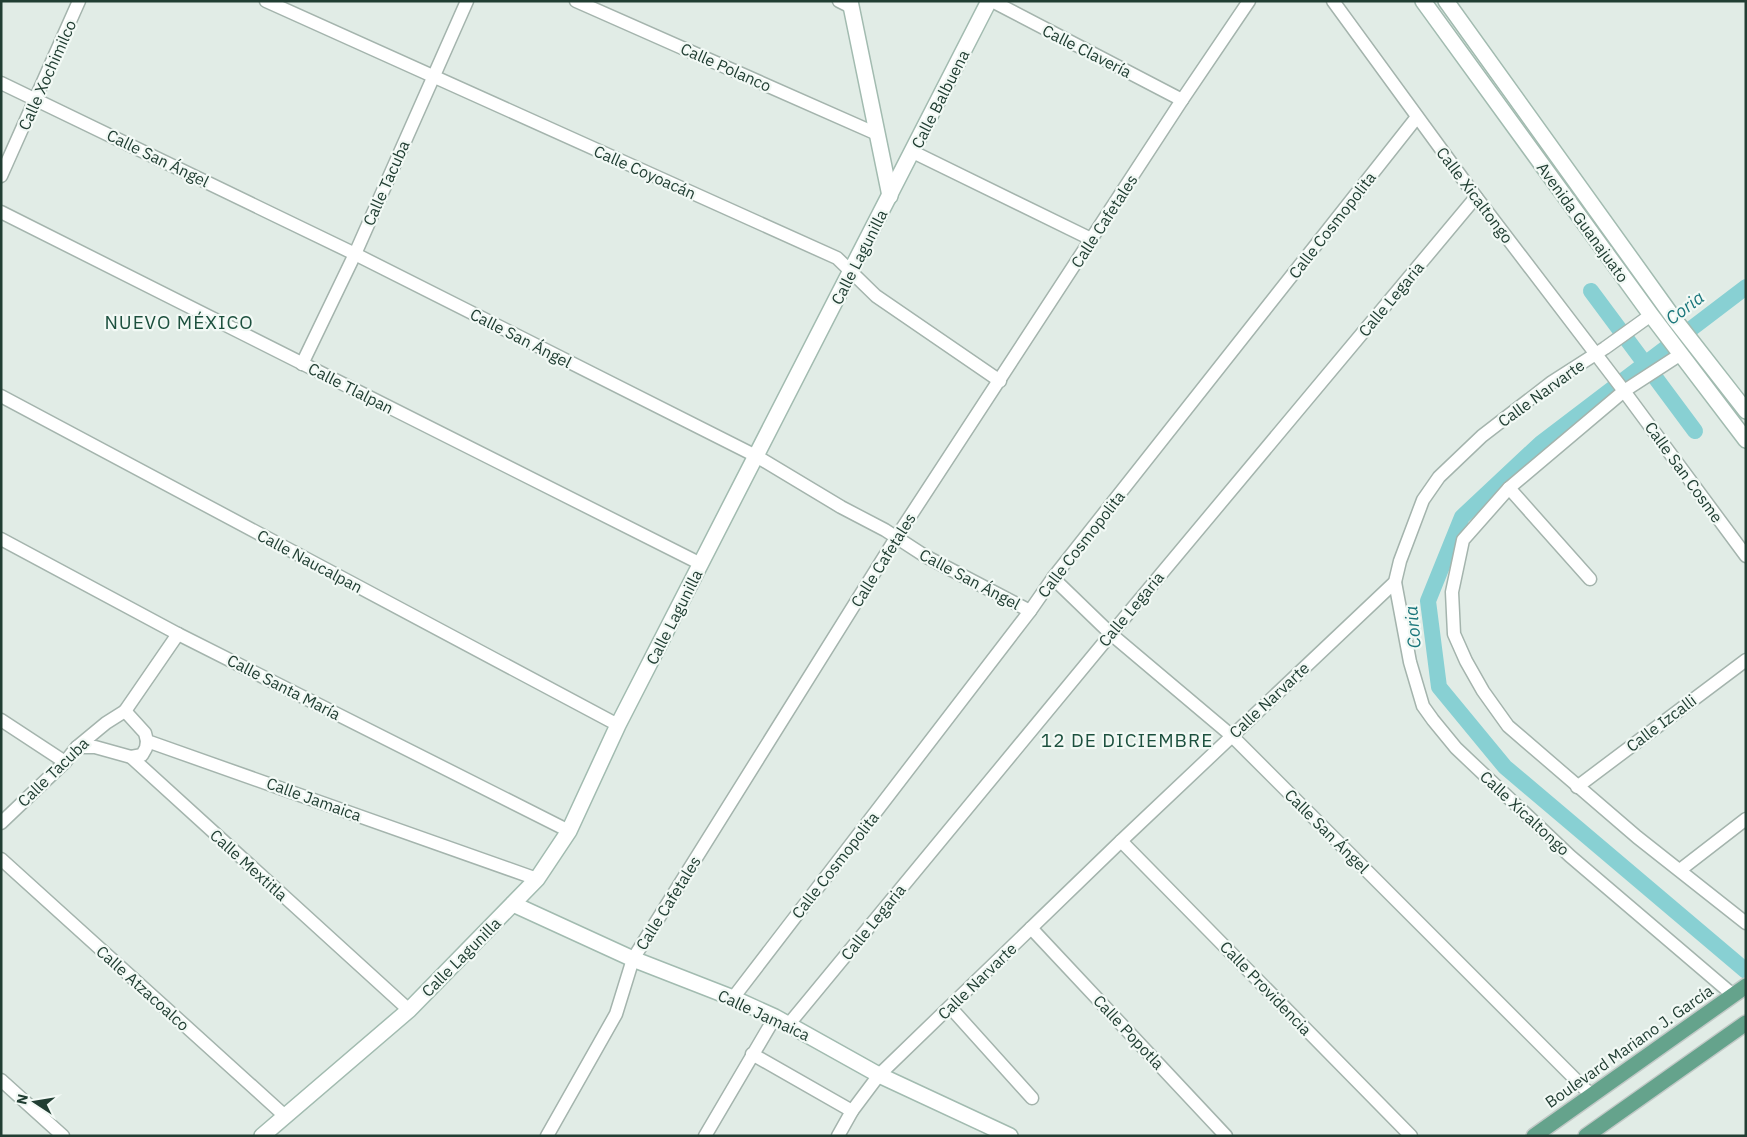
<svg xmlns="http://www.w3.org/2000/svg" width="1747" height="1137" viewBox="0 0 1747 1137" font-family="'IBM Plex Sans',sans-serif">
<rect width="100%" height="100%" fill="#e1ece6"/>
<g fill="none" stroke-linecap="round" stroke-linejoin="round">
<g stroke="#88d0d3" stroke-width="16">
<path d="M1746 287 1541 443 1462 517 1428 601 1439 687 1505 767 1746 971"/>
<path d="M1591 291 1695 431"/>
</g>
<defs>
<g id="street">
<path d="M266 1 837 258 876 296 1000 381"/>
<path d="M576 1 877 134"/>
<path d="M839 1 851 7"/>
<path d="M992 1 1182 100"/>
<path d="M1333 1 1476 197 1621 387 1746 556"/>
<path d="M1 83 355 254 756 456 841 507 885 530 925 556 1030 611"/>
<path d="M913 152 1091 239"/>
<path d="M1 176 79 1"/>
<path d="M1 212 701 564"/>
<path d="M1681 354 1624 391 1509 488 1463 540 1452 592 1454 634 1466 661 1483 691 1508 726 1637 837 1746 923"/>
<path d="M302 364 355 254 467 1"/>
<path d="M1 396 618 725"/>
<path d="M1509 488 1590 579"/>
<path d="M1 539 178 634 569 831"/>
<path d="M1053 578 1111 634 1232 736 1591 1095"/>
<path d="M1395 582 1410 662 1423 706 1433 720 1456 748 1570 856 1733 995"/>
<path d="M125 711 178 634"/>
<path d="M1 720 65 762"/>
<path d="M77 747H95L131 757 409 1010"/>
<path d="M131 757 142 755 146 748 147 741"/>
<path d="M1577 787 1746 660"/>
<path d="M1 823 65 762 77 747 106 723 125 711 145 733 147 741 537 879"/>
<path d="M1121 841 1411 1136"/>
<path d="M1 859 285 1116"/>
<path d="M1680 870 1746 819"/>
<path d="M1031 928 1226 1136"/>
<path d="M733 998 1030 611 1053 578 1417 117"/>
<path d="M950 1007 1032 1098"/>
<path d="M789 1024 1111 634 1476 197"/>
<path d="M752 1054 852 1111"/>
<path d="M1 1080 63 1136"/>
<path d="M547 1136 616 1014 633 959 896 538 1182 100 1249 1"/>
<path d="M705 1136 775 1017"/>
<path d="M838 1136 852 1111 879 1075 1121 841 1395 582 1400 561 1423 500 1439 477 1482 436 1552 382 1605 348 1651 315"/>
</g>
<g id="secondary">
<path d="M850 1 890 196"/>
<path d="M1423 1 1651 315 1746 440"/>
<path d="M1446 1 1675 320 1746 411"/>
<path d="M513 904 633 959 733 998 775 1017 879 1075 1010 1136"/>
<path d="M262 1136 409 1010 537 879 569 831 618 725 989 1"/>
</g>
<g id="primary">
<path d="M1534 1136 1746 986"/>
<path d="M1586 1136 1746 1023"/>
</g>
</defs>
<use href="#street" stroke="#a4b4ad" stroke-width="15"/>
<use href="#secondary" stroke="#a2bbb0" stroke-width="18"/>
<use href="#primary" stroke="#c1c9c6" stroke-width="18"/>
<use href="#street" stroke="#fff" stroke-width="12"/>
<use href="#secondary" stroke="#fff" stroke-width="15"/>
<use href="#primary" stroke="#65a38c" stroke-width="15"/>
</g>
<g text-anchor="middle" stroke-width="4.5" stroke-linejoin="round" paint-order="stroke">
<g font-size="16" fill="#213e33" stroke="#f2f9f5">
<text transform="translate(1087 51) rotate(27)" y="6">Calle Clavería</text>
<text transform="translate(726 67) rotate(24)" y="6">Calle Polanco</text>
<text transform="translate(47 75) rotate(-66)" y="6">Calle Xochimilco</text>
<text transform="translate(940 99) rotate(-63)" y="6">Calle Balbuena</text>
<text transform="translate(158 158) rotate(26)" y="6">Calle San Ángel</text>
<text transform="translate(645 172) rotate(24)" y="6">Calle Coyoacán</text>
<text transform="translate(386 183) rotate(-66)" y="6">Calle Tacuba</text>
<text transform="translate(1475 195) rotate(53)" y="6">Calle Xicaltongo</text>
<text transform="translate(1104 221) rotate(-57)" y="6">Calle Cafetales</text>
<text transform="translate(1583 222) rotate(54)" y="6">Avenida Guanajuato</text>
<text transform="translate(1332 225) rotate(-52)" y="6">Calle Cosmopolita</text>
<text transform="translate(859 257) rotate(-63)" y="6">Calle Lagunilla</text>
<text transform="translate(1391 299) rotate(-50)" y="6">Calle Legaria</text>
<text transform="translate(521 338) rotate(27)" y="6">Calle San Ángel</text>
<text transform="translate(351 388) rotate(27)" y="6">Calle Tlalpan</text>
<text transform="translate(1541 393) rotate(-36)" y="6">Calle Narvarte</text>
<text transform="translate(1684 472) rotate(54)" y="6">Calle San Cosme</text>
<text transform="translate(1081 544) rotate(-52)" y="6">Calle Cosmopolita</text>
<text transform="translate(883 560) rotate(-58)" y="6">Calle Cafetales</text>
<text transform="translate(310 561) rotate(28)" y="6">Calle Naucalpan</text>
<text transform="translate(970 579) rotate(28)" y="6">Calle San Ángel</text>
<text transform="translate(1131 609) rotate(-50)" y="6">Calle Legaria</text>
<text transform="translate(674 617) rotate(-63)" y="6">Calle Lagunilla</text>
<text transform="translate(284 687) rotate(27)" y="6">Calle Santa María</text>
<text transform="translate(1269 700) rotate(-43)" y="6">Calle Narvarte</text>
<text transform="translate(1661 723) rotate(-37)" y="6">Calle Izcalli</text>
<text transform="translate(53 772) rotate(-44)" y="6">Calle Tacuba</text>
<text transform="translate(314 799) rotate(20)" y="6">Calle Jamaica</text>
<text transform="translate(1525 813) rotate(43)" y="6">Calle Xicaltongo</text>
<text transform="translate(1327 831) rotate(45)" y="6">Calle San Ángel</text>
<text transform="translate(249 865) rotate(42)" y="6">Calle Mextitla</text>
<text transform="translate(835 865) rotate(-52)" y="6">Calle Cosmopolita</text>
<text transform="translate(668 903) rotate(-58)" y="6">Calle Cafetales</text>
<text transform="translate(873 922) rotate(-51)" y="6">Calle Legaria</text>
<text transform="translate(461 957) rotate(-45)" y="6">Calle Lagunilla</text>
<text transform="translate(977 981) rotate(-44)" y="6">Calle Narvarte</text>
<text transform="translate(143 988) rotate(42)" y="6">Calle Atzacoalco</text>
<text transform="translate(1266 988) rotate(46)" y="6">Calle Providencia</text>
<text transform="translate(764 1015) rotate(25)" y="6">Calle Jamaica</text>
<text transform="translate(1129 1032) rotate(47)" y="6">Calle Popotla</text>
<text transform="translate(1629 1046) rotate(-35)" y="6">Boulevard Mariano J. García</text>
</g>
<g font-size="18" font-style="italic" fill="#19767b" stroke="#f2f9f5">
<text transform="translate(1685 308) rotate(-37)" y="6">Coria</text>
<text transform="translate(1413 627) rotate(-95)" y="6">Coria</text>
</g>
<g font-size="19" letter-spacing="1" fill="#1c503e" stroke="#f2f9f5">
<text x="179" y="329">NUEVO MÉXICO</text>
<text x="1127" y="747">12 DE DICIEMBRE</text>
</g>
</g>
<rect width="1747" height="1137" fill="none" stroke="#213e33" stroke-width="5"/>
<g transform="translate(35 1102) rotate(282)" stroke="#f2f9f5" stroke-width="4" paint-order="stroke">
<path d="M0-4L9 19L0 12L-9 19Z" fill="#213e33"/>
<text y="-8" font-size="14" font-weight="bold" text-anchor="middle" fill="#213e33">N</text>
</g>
</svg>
